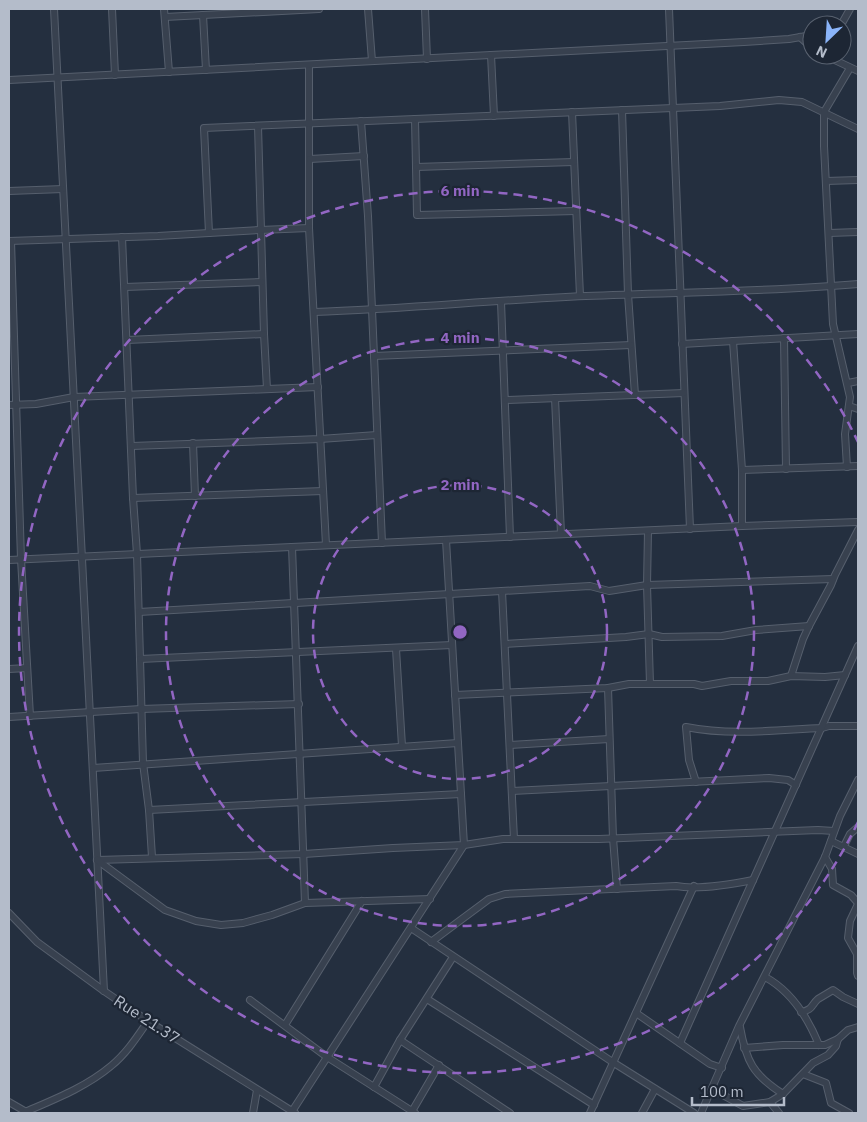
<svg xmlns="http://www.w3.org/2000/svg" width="867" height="1122" viewBox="0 0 867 1122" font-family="'IBM Plex Sans',sans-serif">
<rect width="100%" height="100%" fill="#242f3f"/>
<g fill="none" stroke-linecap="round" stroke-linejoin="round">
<defs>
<g id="street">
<path d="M54 9 104 991"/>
<path d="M112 9 115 75"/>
<path d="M164 9 169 72"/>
<path d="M368 9 372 61"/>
<path d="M425 9 427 59"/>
<path d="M669 9 690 529"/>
<path d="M203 15 206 70"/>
<path d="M165 17 319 9"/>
<path d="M841 25 850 9"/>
<path d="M800 37 812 48"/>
<path d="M491 55 494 116"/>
<path d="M824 55 858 71"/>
<path d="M309 65V228L326 545"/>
<path d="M9 80 744 42 789 39 812 35"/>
<path d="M622 110 628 294 635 395"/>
<path d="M572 112 580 296"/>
<path d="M415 119 417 215 576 211"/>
<path d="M361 121 368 216 382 543"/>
<path d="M258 126 264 334 267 389"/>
<path d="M310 159 364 156"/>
<path d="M416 167 574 162"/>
<path d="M826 181 858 180"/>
<path d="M9 191 63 189"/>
<path d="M209 233 204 128 720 106 779 100 802 102 858 129"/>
<path d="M829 233 858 232"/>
<path d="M122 237 133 498 137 554 143 763 149 810 152 857"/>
<path d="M9 241 158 236 260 230 309 228"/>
<path d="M11 241 21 559 30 716"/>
<path d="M125 287 262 282"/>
<path d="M501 302 510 537"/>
<path d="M314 312C405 309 495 300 586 296 677 292 768 292 858 284"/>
<path d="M784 338 786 469"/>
<path d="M127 340 264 334"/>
<path d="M733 341 742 470V526"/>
<path d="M682 344 858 334"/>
<path d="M374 356 631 345"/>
<path d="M848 383 858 381"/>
<path d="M555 398 561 534"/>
<path d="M505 400 684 393"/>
<path d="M9 405 36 404 74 397 318 387"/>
<path d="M849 406 858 409"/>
<path d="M193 443 195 496"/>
<path d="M132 446 320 439 377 435"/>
<path d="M847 467 845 434 850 397 833 324 824 146V112L850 68"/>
<path d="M742 470 858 466"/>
<path d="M133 498 323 491"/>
<path d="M648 531 647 585 650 684"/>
<path d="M292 547 305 903"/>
<path d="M9 560 742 526 858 522"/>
<path d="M502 591 514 839"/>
<path d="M139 612 590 586 609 591 647 585 833 579"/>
<path d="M505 644 626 637 649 634 662 637 722 636 756 630 809 626"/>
<path d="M396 649 402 746"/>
<path d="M140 659 452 645"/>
<path d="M9 669 27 668"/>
<path d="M791 676 803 639 809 626 831 585 835 575 858 530"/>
<path d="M608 688 613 838 617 889"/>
<path d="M455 695 608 688 629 684H694L702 686 731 681H768L791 676 825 677 845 675"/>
<path d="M9 717 141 709 299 704"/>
<path d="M510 745 609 739"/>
<path d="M93 768 458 743"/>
<path d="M696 782 689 760 686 727C731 736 777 730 822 728L829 726H858"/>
<path d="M512 791 769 778 788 780 796 785"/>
<path d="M149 810 461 794"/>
<path d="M831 841 858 854"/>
<path d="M844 846 850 834 858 827"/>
<path d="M825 857 832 869 833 885 851 895 858 903"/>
<path d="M97 860 304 854 393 848 464 845 503 839H599L818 830 834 831"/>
<path d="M97 860 165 910 196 921 221 925 243 923 272 915 305 903 430 899"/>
<path d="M858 904 850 921 848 938 857 954V973L858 976"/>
<path d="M9 913 37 942 104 991 148 1021 295 1113"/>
<path d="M411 928 614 1063 694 1113"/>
<path d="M431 942 489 899 505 894 676 886C697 890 733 884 753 880"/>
<path d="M765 977C791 991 808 1018 819 1045"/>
<path d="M427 999 594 1105"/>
<path d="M250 1000 327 1057 415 1113"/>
<path d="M801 1012C813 1010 811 1005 818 999 823 996 828 993 833 990L843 997 858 1004"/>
<path d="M636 1013 710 1064 722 1068"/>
<path d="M285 1025 362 901"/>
<path d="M740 1027C746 1061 753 1075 783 1094"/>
<path d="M400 1040 510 1113"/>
<path d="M680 1043 858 646"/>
<path d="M744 1048 783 1045H825L838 1039 848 1030 858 1027"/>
<path d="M803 1074 826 1083 831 1103 849 1113"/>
<path d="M374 1087 400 1040 453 957"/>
<path d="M712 1089 743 1106 770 1102 783 1094 813 1063 828 1055 836 1046 838 1039"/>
<path d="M9 1102 28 1113"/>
<path d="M770 1102 779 1113"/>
<path d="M25 1112C55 1099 86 1087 111 1066 126 1054 137 1037 148 1021"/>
<path d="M253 1113 257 1090"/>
<path d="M291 1113 464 845 446 540"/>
<path d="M411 1113 439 1065"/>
<path d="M590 1113 694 886"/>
<path d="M642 1113 655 1089"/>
<path d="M701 1113 739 1026 825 857 840 816 858 780"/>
</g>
</defs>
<use href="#street" stroke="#565f6d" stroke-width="8"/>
<use href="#street" stroke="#38414f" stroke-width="6"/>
</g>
<g fill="none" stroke="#9266c3" stroke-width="2.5" stroke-dasharray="9 6">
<circle cx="460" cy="632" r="147"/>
<circle cx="460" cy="632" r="294"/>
<path d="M858 822A441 441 0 1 1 858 442"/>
</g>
<g text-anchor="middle" stroke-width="4.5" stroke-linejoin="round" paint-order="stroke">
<g font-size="16" fill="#b4bcca" stroke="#1d2634">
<text transform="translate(147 1019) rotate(33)" y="6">Rue 21.37</text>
</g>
</g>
<circle cx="460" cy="632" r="8" fill="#9266c3" stroke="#1d2634" stroke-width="2.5"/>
<g font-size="15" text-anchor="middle" font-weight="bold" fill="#9266c3" stroke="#1d2634" stroke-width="4.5" stroke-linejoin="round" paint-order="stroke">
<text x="460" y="196">6 min</text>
<text x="460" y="343">4 min</text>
<text x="460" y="490">2 min</text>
</g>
<rect width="867" height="1122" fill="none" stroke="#b4bcca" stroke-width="20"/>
<g transform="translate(827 40) rotate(205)"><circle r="24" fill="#1d2634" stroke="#596270"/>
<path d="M0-4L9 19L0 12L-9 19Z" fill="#8ab4f9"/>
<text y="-8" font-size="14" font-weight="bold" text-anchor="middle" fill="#b4bcca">N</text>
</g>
<path d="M692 1097v8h92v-8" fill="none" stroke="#b4bcca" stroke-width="2.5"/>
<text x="700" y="1097" font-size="15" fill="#b4bcca" stroke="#1d2634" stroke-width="4" paint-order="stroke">100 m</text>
</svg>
